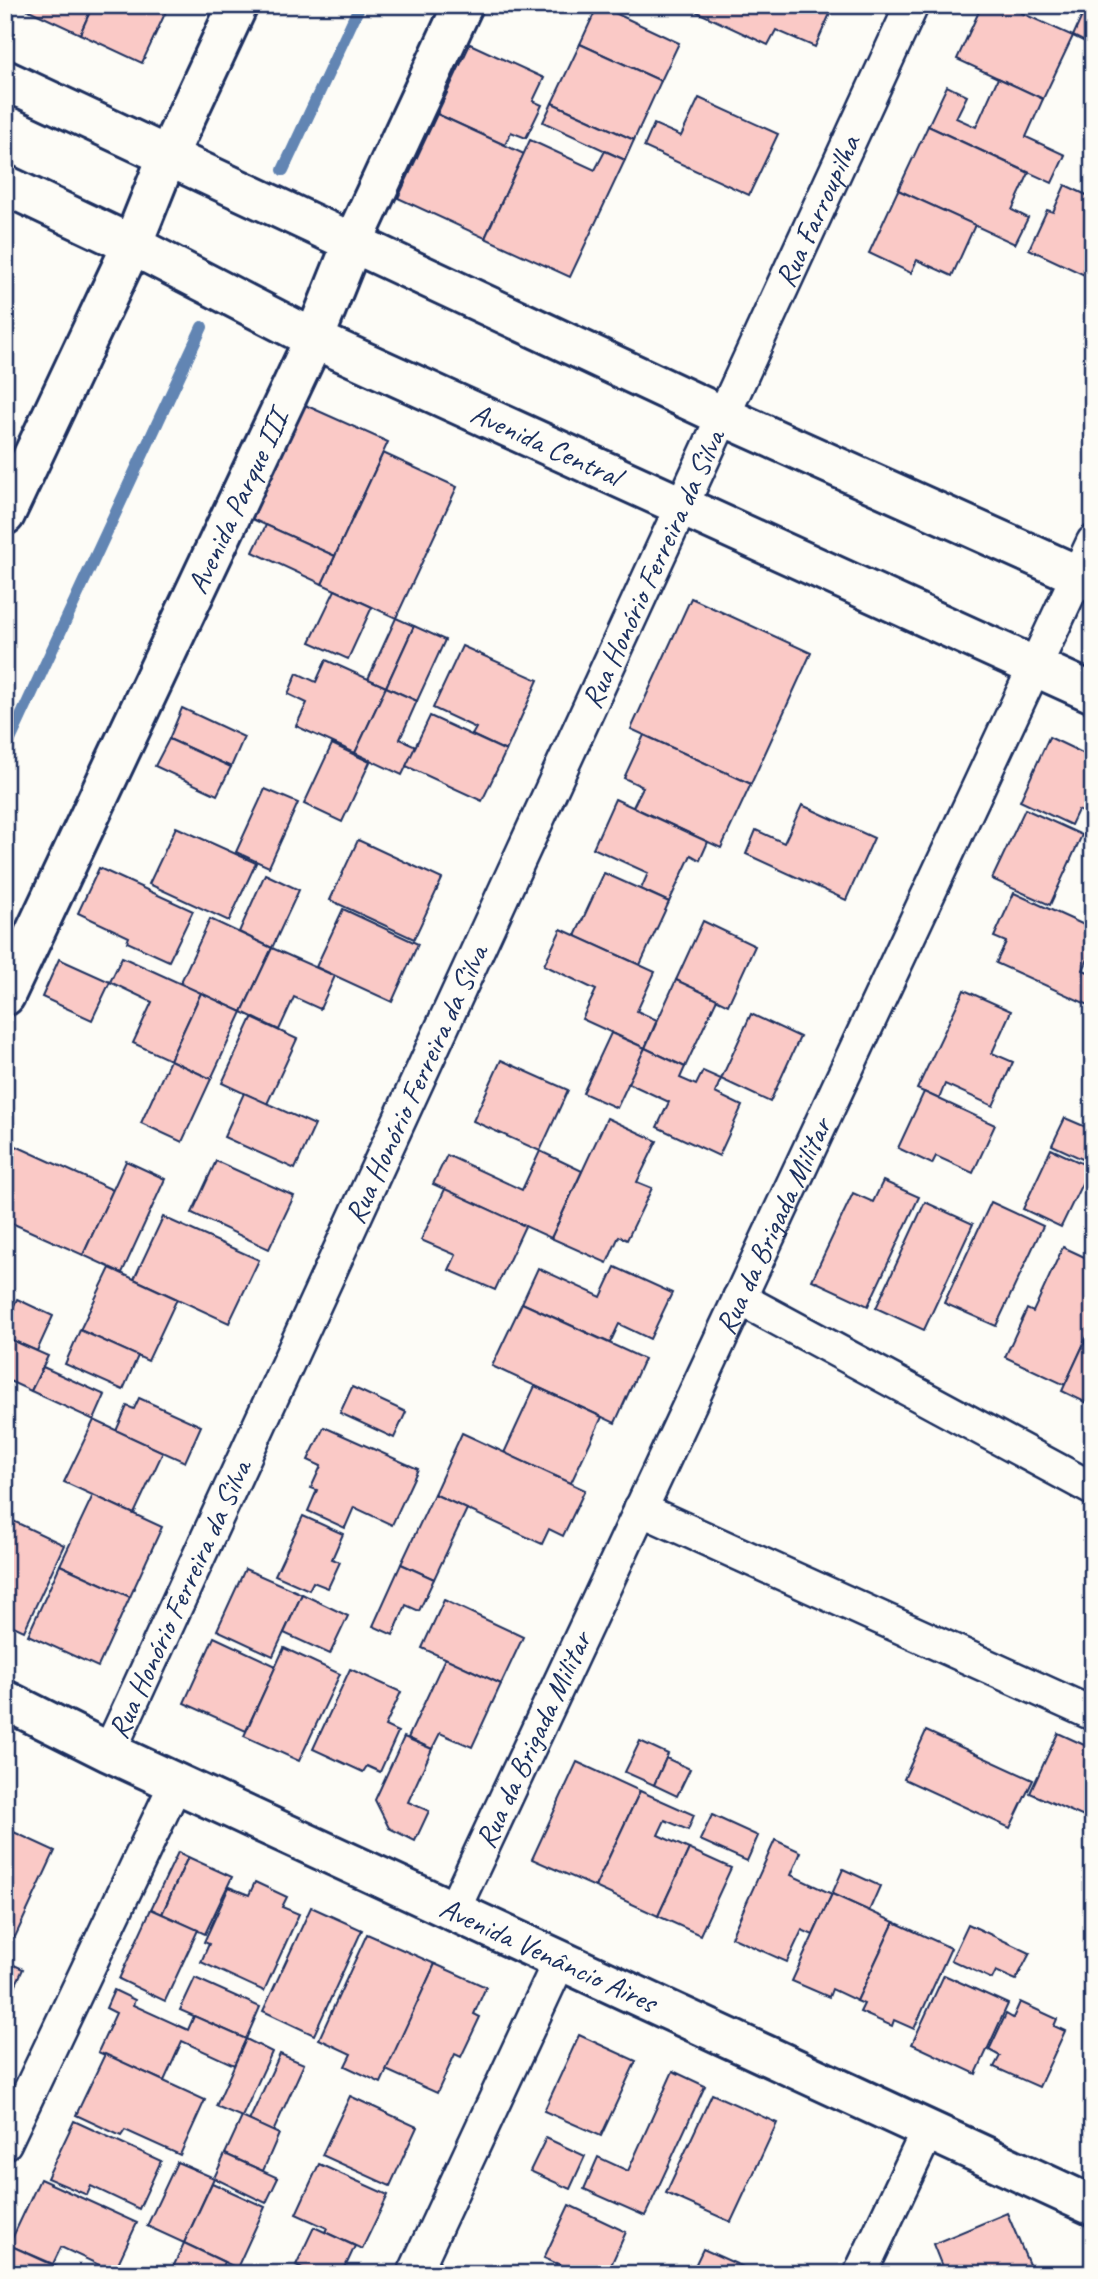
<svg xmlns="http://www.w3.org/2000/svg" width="1098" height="2279" viewBox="0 0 1098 2279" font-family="Caveat,sans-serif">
<rect width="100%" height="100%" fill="#fdfcf7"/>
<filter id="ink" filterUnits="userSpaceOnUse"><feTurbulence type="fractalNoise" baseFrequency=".0143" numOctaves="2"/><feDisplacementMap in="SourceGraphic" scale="14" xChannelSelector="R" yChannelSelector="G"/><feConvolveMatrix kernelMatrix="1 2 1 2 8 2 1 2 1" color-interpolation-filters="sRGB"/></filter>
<g filter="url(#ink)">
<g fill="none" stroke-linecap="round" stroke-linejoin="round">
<g stroke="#6285b3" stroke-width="12">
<path d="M283 170 360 5"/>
<path d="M5 751 202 327"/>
</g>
</g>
<g fill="#fac9c6" stroke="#1b2f5e" stroke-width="2">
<path d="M18 5H93L80 34Z"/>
<path d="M93 5H169L142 63 80 34Z"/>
<path d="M598 5 679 43 661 81 580 44Z"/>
<path d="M695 5H834L815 47 776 30 768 45 693 10Z"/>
<path d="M982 5H1004L1073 36 1043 99 957 59Z"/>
<path d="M1087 5H1093V46L1073 36Z"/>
<path d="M470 44 544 78 533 101 542 105 526 138 511 132 505 145 437 114Z"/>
<path d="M580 44 661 81 634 140 552 103Z"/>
<path d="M998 78 1043 99 1026 137 1065 155 1052 183 928 126 947 86 967 96 956 118 976 127Z"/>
<path d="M699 98 778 134 749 195 644 147 654 124 681 136Z"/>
<path d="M552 103 634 140 625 160 543 122Z"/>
<path d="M437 114 524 154 485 238 398 198Z"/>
<path d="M928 126 1029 173 1012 210 1028 218 1015 244 898 190Z"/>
<path d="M530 140 595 170 605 151 625 160 570 277 485 238Z"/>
<path d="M1065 185 1093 198V279L1029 249 1047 210 1053 212Z"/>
<path d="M898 190 975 225 952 276 917 260 911 273 869 253Z"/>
<path d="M305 405 388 442 335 556 252 519Z"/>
<path d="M383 453 457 487 396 618 322 584Z"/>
<path d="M266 525 335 556 322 584 253 552Z"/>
<path d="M335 590 372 607 348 659 310 642Z"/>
<path d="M691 598 811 653 751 784 631 729Z"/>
<path d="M396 618 414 626 386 687 368 679Z"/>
<path d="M414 626 445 640 417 701 386 687Z"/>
<path d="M462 646 538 680 506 751 472 735 476 728 433 708Z"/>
<path d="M326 660 386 687 355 753 296 726 307 703 288 694 297 673 316 682Z"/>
<path d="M386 687 417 701 400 739 416 746 402 775 355 753Z"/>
<path d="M182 708 244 737 231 767 169 739Z"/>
<path d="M430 716 506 751 482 801 406 766Z"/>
<path d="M644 735 751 784 721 848 633 807 643 787 624 778Z"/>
<path d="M1049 737 1093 758V811L1090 816 1078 810 1071 825 1020 801Z"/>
<path d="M169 739 231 767 217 795 155 766Z"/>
<path d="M332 744 370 762 342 822 304 804Z"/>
<path d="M265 789 298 803 269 867 236 852Z"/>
<path d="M615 799 708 842 700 860 691 855 669 902 641 889 648 873 593 848Z"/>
<path d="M802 805 874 838 846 900 746 854 756 830 784 843Z"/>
<path d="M1025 809 1082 835 1050 905 992 879Z"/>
<path d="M176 827 256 863 229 921 149 884Z"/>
<path d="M358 840 442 879 414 939 330 900Z"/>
<path d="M99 868 193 911 169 961 127 942 129 937 78 913Z"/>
<path d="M604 873 669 902 640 965 575 936Z"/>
<path d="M265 874 299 890 272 948 239 932Z"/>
<path d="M1014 893 1093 929V948L1083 970 1093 974V1007L996 963 1006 942 994 937Z"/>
<path d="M343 909 418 944 392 1002 316 967Z"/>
<path d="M210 919 272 948 242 1012 180 984Z"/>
<path d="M703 921 755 946 728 1005 676 980Z"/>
<path d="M561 929 655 972 637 1011 657 1020 645 1048 582 1019 596 990 544 965Z"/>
<path d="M272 948 335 976 320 1009 294 997 279 1030 242 1012Z"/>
<path d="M122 957 201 993 170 1060 133 1043 152 1002 110 982Z"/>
<path d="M59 959 110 982 92 1020 42 997Z"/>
<path d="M676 980 717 999 685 1067 645 1048Z"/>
<path d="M964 990 1011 1011 992 1053 1013 1062 993 1106 945 1084 939 1099 917 1089Z"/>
<path d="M201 993 242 1012 211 1079 170 1060Z"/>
<path d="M751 1014 800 1037 770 1102 721 1079Z"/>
<path d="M252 1018 297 1039 267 1104 222 1083Z"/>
<path d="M611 1033 645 1048 617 1108 583 1093Z"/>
<path d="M645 1048 685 1067 680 1078 696 1085 703 1071 721 1079 715 1093 742 1106 719 1156 657 1127 669 1102 628 1083Z"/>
<path d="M170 1060 211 1079 182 1142 141 1123Z"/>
<path d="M501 1060 568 1090 540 1151 473 1121Z"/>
<path d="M924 1092 995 1125 973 1173 936 1156 932 1164 898 1148Z"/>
<path d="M244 1093 315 1125 295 1169 224 1137Z"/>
<path d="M607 1118 657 1141 637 1182 652 1188 627 1240 619 1236 607 1263 551 1238Z"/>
<path d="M1065 1118 1093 1130V1164L1052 1145Z"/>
<path d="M5 1141 113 1190 83 1255 5 1220Z"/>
<path d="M1051 1149 1090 1167 1061 1227 1023 1209Z"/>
<path d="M540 1151 582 1171 551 1238 433 1184 447 1155 522 1190Z"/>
<path d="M126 1161 165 1179 122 1273 83 1255Z"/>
<path d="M216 1161 294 1196 269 1249 192 1213Z"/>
<path d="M883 1181 919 1197 868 1306 812 1280 853 1193 873 1202Z"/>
<path d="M445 1189 525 1226 495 1290 449 1270 456 1255 421 1240Z"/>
<path d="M925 1202 973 1224 924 1330 876 1308Z"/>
<path d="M991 1202 1043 1226 996 1326 944 1303Z"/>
<path d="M163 1217 259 1260 229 1323 134 1279Z"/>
<path d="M1063 1247 1093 1261V1324L1065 1385 1005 1357 1027 1309 1033 1312Z"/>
<path d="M615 1267 672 1293 650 1339 619 1324 610 1343 522 1303 538 1268 601 1297Z"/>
<path d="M110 1268 177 1299 148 1361 80 1330Z"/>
<path d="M17 1299 53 1316 37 1351 5 1337V1325Z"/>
<path d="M522 1303 644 1359 615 1423 492 1366Z"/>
<path d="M1093 1324V1406L1062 1391Z"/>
<path d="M80 1330 138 1356 123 1390 65 1364Z"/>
<path d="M5 1337 48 1356 31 1391 5 1379Z"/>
<path d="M43 1367 105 1395 94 1420 31 1391Z"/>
<path d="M535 1386 602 1417 571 1483 504 1453Z"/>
<path d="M352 1387 406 1412 394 1438 340 1413Z"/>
<path d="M139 1398 201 1426 185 1462 116 1431 127 1406 134 1409Z"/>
<path d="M94 1420 163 1452 134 1514 64 1482Z"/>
<path d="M324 1427 418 1469 392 1525 354 1507 345 1528 308 1511 317 1490 311 1488 321 1466 308 1460Z"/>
<path d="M462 1433 585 1490 563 1536 549 1529 542 1544 434 1494Z"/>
<path d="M434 1494 467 1509 434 1579 401 1564Z"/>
<path d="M93 1495 162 1527 130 1597 60 1565Z"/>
<path d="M303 1516 343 1534 332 1559 340 1562 328 1588 313 1582 309 1590 275 1575Z"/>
<path d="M9 1519 64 1545 24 1631 5 1622V1528Z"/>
<path d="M401 1564 434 1579 419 1611 406 1605 393 1635 373 1626Z"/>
<path d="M60 1565 130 1597 98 1667 28 1635Z"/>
<path d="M245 1569 302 1594 273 1656 217 1630Z"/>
<path d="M302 1594 348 1616 330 1654 284 1633Z"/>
<path d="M444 1600 523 1637 501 1684 422 1648Z"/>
<path d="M214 1637 276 1666 246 1731 184 1703Z"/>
<path d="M284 1648 340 1674 299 1761 244 1736Z"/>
<path d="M445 1658 501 1684 472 1747 440 1733 432 1749 408 1738Z"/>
<path d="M350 1669 401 1692 385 1726 398 1732 380 1772 367 1766 363 1772 313 1749Z"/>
<path d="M926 1731 1033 1780 1010 1828 904 1779Z"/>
<path d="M1058 1733 1093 1749V1821L1030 1793Z"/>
<path d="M404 1737 432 1749 408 1802 429 1811 415 1841 389 1828 375 1800Z"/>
<path d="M640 1741 668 1754 654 1785 625 1772Z"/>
<path d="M666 1758 690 1769 677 1796 654 1785Z"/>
<path d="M577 1762 640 1791 595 1887 532 1859Z"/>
<path d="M640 1791 694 1815 688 1830 665 1820 658 1835 689 1849 658 1916 595 1887Z"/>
<path d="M712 1815 758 1836 747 1861 700 1840Z"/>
<path d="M5 1828 55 1851 15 1937 5 1933Z"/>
<path d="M775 1840 801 1852 791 1875 832 1894 813 1935 802 1930 787 1962 731 1937Z"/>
<path d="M689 1849 731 1868 700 1935 658 1916Z"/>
<path d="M178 1852 188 1857 162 1914 151 1909Z"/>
<path d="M188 1857 232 1877 205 1934 162 1914Z"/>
<path d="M843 1869 880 1886 869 1911 832 1894Z"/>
<path d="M255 1882 287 1897 282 1907 299 1914 264 1991 201 1962 209 1944 204 1942 229 1887 249 1895Z"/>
<path d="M832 1894 894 1922 857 2001 832 1989 829 1997 792 1981Z"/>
<path d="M311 1907 362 1930 314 2035 263 2011Z"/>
<path d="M151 1909 198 1930 165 2001 119 1979Z"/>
<path d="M894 1922 951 1948 914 2029 894 2020 892 2026 860 2012 864 2004 857 2001Z"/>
<path d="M968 1924 1030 1953 1016 1980 996 1971 992 1979 951 1960Z"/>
<path d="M367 1934 435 1964 381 2083 345 2066 351 2054 319 2039Z"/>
<path d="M5 1961 23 1969 5 2008Z"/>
<path d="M435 1964 486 1987 474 2014 480 2017 461 2057 455 2054 437 2093 386 2070Z"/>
<path d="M944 1975 1008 2004 976 2074 912 2044Z"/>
<path d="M195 1978 260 2007 246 2039 180 2010Z"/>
<path d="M114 1990 135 2000 133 2005 188 2030 194 2016 246 2039 234 2065 182 2041 164 2081 98 2052 116 2013 106 2008Z"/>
<path d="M1020 2002 1057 2019 1054 2026 1065 2031 1039 2087 994 2067 1000 2056 989 2050 1006 2014 1013 2018Z"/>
<path d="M579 2035 636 2061 601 2136 544 2111Z"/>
<path d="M246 2039 272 2052 242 2117 216 2106Z"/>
<path d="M105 2054 205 2100 180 2155 125 2130 121 2136 76 2115Z"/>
<path d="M280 2054 304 2064 273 2132 249 2121Z"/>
<path d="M673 2071 705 2086 645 2216 584 2189 598 2157 628 2171Z"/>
<path d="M712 2094 777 2123 731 2222 666 2193Z"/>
<path d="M350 2096 417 2127 390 2186 322 2155Z"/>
<path d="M242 2117 279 2134 263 2171 225 2154Z"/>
<path d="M74 2121 161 2161 139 2209 91 2186 87 2195 47 2178Z"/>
<path d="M546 2138 585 2156 570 2189 530 2171Z"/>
<path d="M225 2154 278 2178 266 2203 214 2178Z"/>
<path d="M177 2162 214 2178 184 2243 147 2226Z"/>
<path d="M319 2164 388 2195 362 2249 325 2232 327 2228 296 2214Z"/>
<path d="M40 2179 137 2223 114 2272 61 2247 53 2264 9 2245Z"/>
<path d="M212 2183 265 2207 237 2268 184 2243Z"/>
<path d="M569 2205 626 2232 607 2274H580L544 2258Z"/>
<path d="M1007 2213 1030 2267 1045 2274H945L933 2244Z"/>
<path d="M314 2227 355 2246 342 2274H315L296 2265Z"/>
<path d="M7 2243 9 2245 73 2274H5Z"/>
<path d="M184 2243 224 2262 219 2274H170Z"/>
<path d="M703 2249 748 2269 746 2274H691Z"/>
<path d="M557 2263 580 2274H552Z"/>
</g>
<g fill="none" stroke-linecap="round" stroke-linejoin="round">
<defs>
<g id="minor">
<path d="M739 1298 1093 1489"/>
<path d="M640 1509 1093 1714"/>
<path id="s1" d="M109 1752 912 5"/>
<path id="s2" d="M453 1911 1093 542"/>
<path d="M5 2143 176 1783"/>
<path d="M414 2274 560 1960"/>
<path d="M860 2274 928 2130"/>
</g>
<g id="tertiary">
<path d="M5 515 132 245 168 155 238 5"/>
<path id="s3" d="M5 996 314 339 353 242 463 5"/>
<path id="s4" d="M5 1700 109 1752 1093 2206"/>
</g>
<g id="secondary">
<path d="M5 80 723 416 1093 582"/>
<path id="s5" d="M5 185 132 245 314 339 1093 693"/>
</g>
</defs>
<use href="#minor" stroke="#1b2f5e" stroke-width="37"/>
<use href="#tertiary" stroke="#1b2f5e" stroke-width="44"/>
<use href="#secondary" stroke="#1b2f5e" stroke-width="44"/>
<use href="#minor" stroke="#fdfcf7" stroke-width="32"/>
<use href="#tertiary" stroke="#fdfcf7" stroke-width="38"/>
<use href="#secondary" stroke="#fdfcf7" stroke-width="38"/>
</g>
</g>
<g text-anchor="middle" stroke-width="5" stroke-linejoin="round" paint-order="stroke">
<g font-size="30" fill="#1b2f5e" stroke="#fdfcf7">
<text dy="10" stroke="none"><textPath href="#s1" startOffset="1696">Rua Farroupilha</textPath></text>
<text dy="10" stroke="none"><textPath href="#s5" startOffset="600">Avenida Central</textPath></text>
<text dy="10" stroke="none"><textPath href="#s3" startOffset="546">Avenida Parque III</textPath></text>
<text dy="10" stroke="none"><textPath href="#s1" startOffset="1302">Rua Honório Ferreira da Silva</textPath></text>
<text dy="10" stroke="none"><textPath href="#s1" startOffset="735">Rua Honório Ferreira da Silva</textPath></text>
<text dy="10" stroke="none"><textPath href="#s2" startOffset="756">Rua da Brigada Militar</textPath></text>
<text dy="10" stroke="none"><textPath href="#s1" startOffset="168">Rua Honório Ferreira da Silva</textPath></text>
<text dy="10" stroke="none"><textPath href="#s2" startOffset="189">Rua da Brigada Militar</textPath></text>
<text dy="10" stroke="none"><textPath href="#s4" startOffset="600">Avenida Venâncio Aires</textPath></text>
</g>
</g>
<rect width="1098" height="2279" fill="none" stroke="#fdfcf7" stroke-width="28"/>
<rect x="14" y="14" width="1070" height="2251" fill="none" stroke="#1b2f5e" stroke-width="2.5" filter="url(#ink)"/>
</svg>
